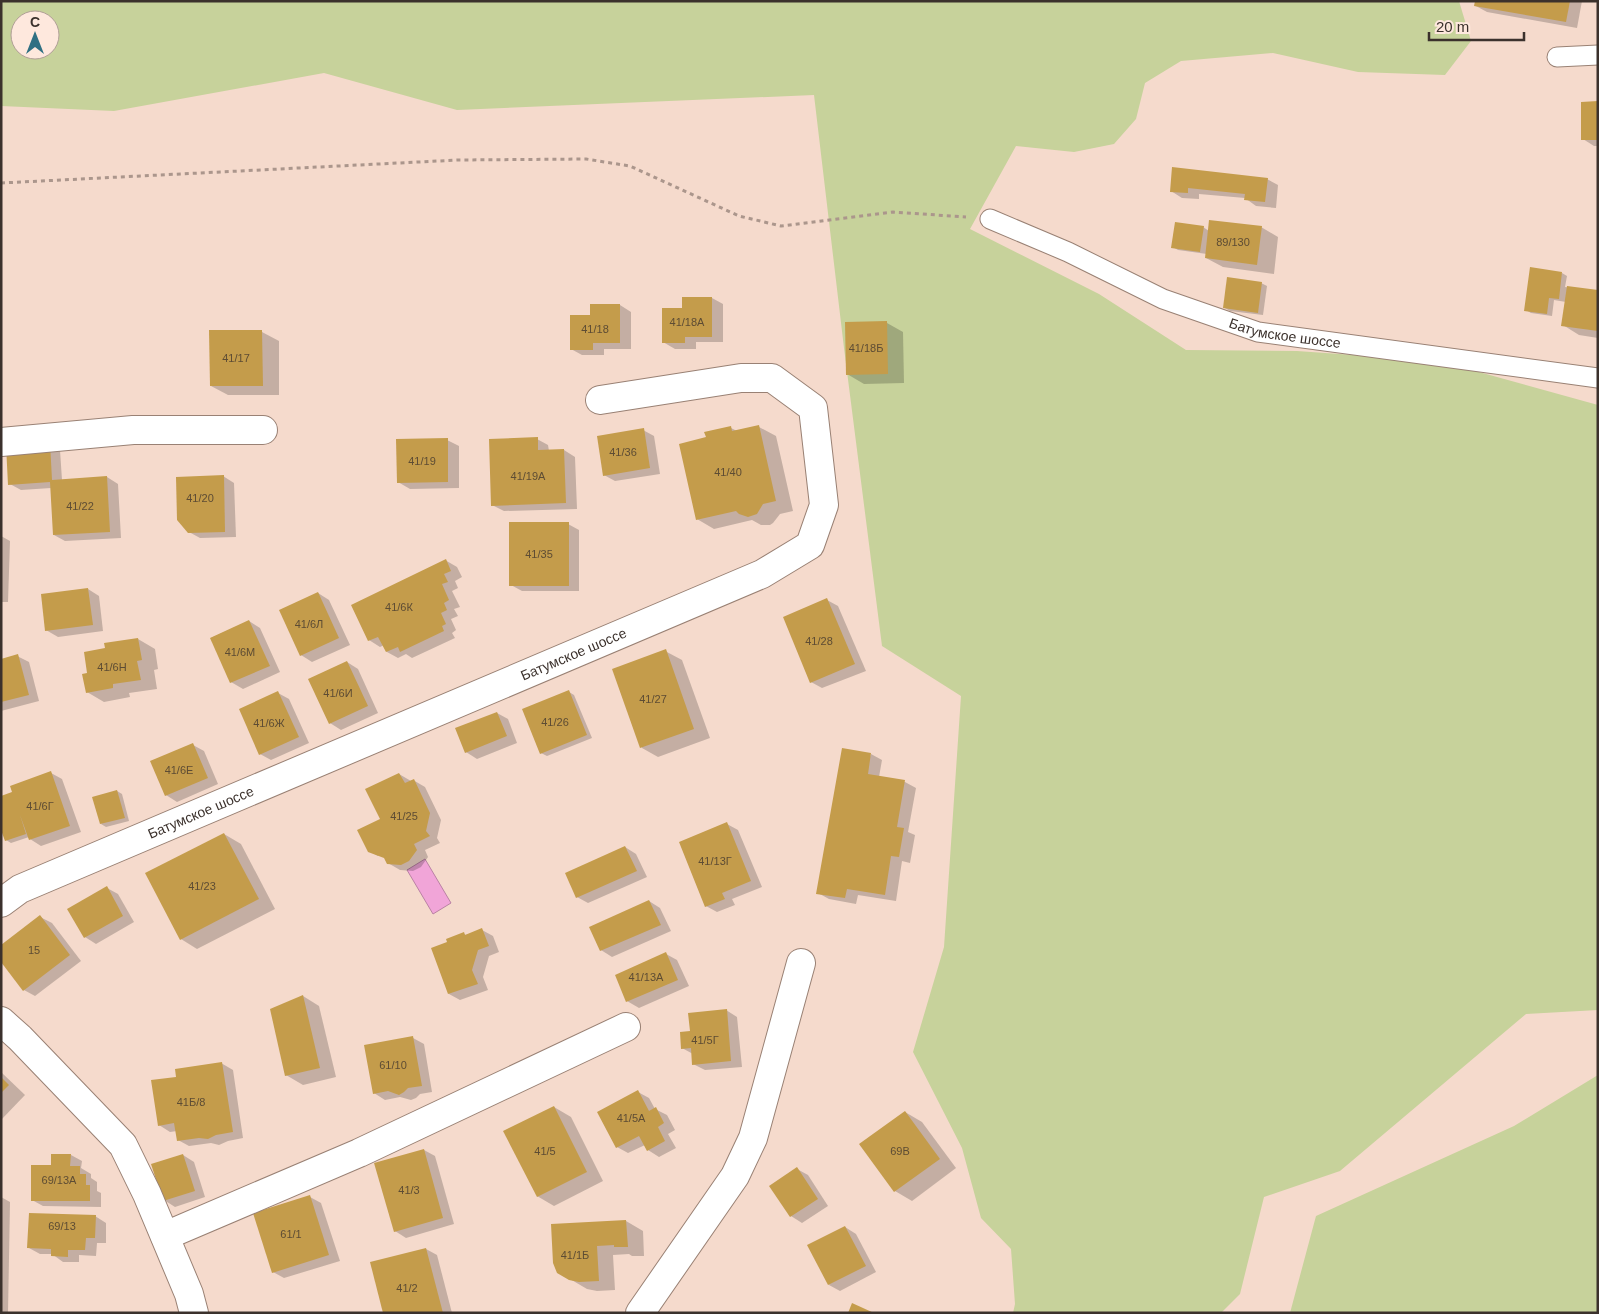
<svg xmlns="http://www.w3.org/2000/svg" width="1599" height="1314" viewBox="0 0 1599 1314" font-family="Helvetica,sans-serif">
<rect width="100%" height="100%" fill="#f5dacc"/>
<g fill="#c7d29b" fill-rule="evenodd">
<path d="M1 1H1459L1471 41 1445 75 1358 72 1273 53 1181 61 1145 83 1136 119 1114 144 1074 152 1016 146 970 229 1099 294 1186 350 1297 351 1439 361 1598 405V1010L1526 1014 1340 1171 1264 1197 1240 1294 1221 1313H1013L1015 1304 1011 1249 981 1218 962 1148 913 1052 944 947 961 696 882 646 844 348 814 95 457 110 324 73 114 111 1 106ZM20 20H50V50H20Z"/>
<path d="M1598 1075V1313H1290L1316 1216 1514 1126Z"/>
</g>
<path fill="#f1a5d8" stroke="#ba82a4" d="M425 859 451 903 433 914 407 870Z"/>
<g fill="#0003">
<path d="M1477 1H1582L1577 28 1487 12 1476 6Z"/>
<path d="M1598 103V146H1594L1583 139Z"/>
<path d="M1174 169 1267 179 1278 185 1276 208 1256 206 1245 198 1199 194V199L1182 198 1171 191Z"/>
<path d="M1203 227 1209 231 1261 227 1278 237 1274 274 1223 267 1206 258 1207 254 1178 250 1173 247Z"/>
<path d="M1562 273 1567 276 1565 287 1598 291V338L1579 335 1563 325 1566 302 1554 300 1552 316 1531 313 1526 310Z"/>
<path d="M1261 283 1267 286 1263 315 1230 311 1225 308Z"/>
<path d="M712 298 723 304V342H696V349H675L663 342 684 309Z"/>
<path d="M620 305 631 312V349H604V355H582L571 349 591 316Z"/>
<path d="M887 323 903 332 904 383 864 384 847 374Z"/>
<path d="M262 332 279 341V395H228L211 386Z"/>
<path d="M759 427 776 436 793 511 780 514 773 523 770 525H761L752 520 714 529 697 519 707 438 731 428 737 431Z"/>
<path d="M643 430 654 436 660 474 615 481 604 475Z"/>
<path d="M537 439 548 445 549 451 564 450 575 457 577 509 504 511 492 505Z"/>
<path d="M447 440 459 446V488L410 489 398 482Z"/>
<path d="M7 446 60 450 62 480 107 477 118 484 121 538 65 541 54 535 51 488 21 490 10 484Z"/>
<path d="M223 476 234 483 236 537 200 538 189 532Z"/>
<path d="M568 524 579 530V591H522L511 585Z"/>
<path d="M1 536 10 541 8 602H1Z"/>
<path d="M445 560 457 567 462 577 455 581 458 588 452 591 460 607 454 609 458 616 451 619 456 630 452 633 455 638 412 658 406 654 398 658 387 652 384 645 380 647 369 640Z"/>
<path d="M88 589 99 596 103 631 58 637 46 630Z"/>
<path d="M318 593 329 600 350 645 312 662 301 655Z"/>
<path d="M827 600 838 606 866 671 822 688 811 682Z"/>
<path d="M249 621 260 628 280 672 243 689 231 682 211 638Z"/>
<path d="M138 639 155 649 158 669 154 670 157 689 129 693 130 697 104 702 87 692 89 674Z"/>
<path d="M665 651 682 660 710 738 658 757 642 748 614 669Z"/>
<path d="M17 656 29 662 39 701 1 711V660Z"/>
<path d="M347 662 358 669 378 713 341 730 330 723Z"/>
<path d="M569 692 574 695 592 738 547 756 541 753Z"/>
<path d="M278 693 289 699 309 743 271 760 260 754Z"/>
<path d="M497 713 508 719 517 743 477 759 466 752Z"/>
<path d="M193 745 204 751 218 784 177 802 166 795Z"/>
<path d="M871 754 882 760 879 777 905 782 916 788 908 832 915 835 910 863 902 861 896 901 858 895 856 904 829 899 818 893Z"/>
<path d="M51 773 62 779 81 832 41 846 30 839 29 837 11 843 6 840 11 793Z"/>
<path d="M399 774 411 781 413 780 425 787 441 820 437 838 440 843 425 850 428 857 421 867 413 871 400 870 388 863 390 859 378 854V856L369 851Z"/>
<path d="M117 791 122 794 129 821 106 827 101 824Z"/>
<path d="M727 824 738 830 762 887 732 899 735 905 717 912 706 906Z"/>
<path d="M224 834 241 844 275 909 197 949 181 939Z"/>
<path d="M625 847 636 854 647 877 588 903 577 897Z"/>
<path d="M107 888 118 894 134 922 96 944 85 937Z"/>
<path d="M649 901 660 908 671 931 612 957 601 950Z"/>
<path d="M40 917 52 923 81 961 35 996 24 990Z"/>
<path d="M482 930 493 936 499 952 489 956 483 977 488 990 460 1000 449 994V943L464 934 466 935Z"/>
<path d="M666 954 677 960 689 986 639 1008 627 1001Z"/>
<path d="M303 996 319 1006 336 1077 303 1085 286 1075Z"/>
<path d="M726 1010 737 1017 742 1067 705 1070 693 1064V1054L682 1048 691 1032Z"/>
<path d="M413 1038 424 1044 432 1092 420 1094 416 1098 411 1100 400 1097 385 1100 374 1093Z"/>
<path d="M221 1063 233 1070 243 1138 228 1141 219 1145 211 1143 189 1146 178 1140 177 1131 170 1132 159 1125 177 1078Z"/>
<path d="M1 1072 25 1095 1 1120Z"/>
<path d="M638 1092 649 1098 655 1109 667 1115 675 1130 668 1134 676 1148 659 1157 648 1150 645 1145 628 1153 617 1147Z"/>
<path d="M554 1107 571 1117 603 1181 554 1206 537 1196Z"/>
<path d="M905 1112 922 1122 956 1168 912 1201 895 1191 861 1145Z"/>
<path d="M424 1150 435 1156 454 1224 406 1238 395 1231Z"/>
<path d="M71 1155 82 1161 81 1168 91 1174V1178L97 1182V1191L101 1193V1207L43 1206 32 1200 53 1167Z"/>
<path d="M183 1155 194 1162 205 1197 175 1207 164 1200Z"/>
<path d="M797 1169 808 1175 828 1206 802 1223 791 1216Z"/>
<path d="M1 1197 10 1202 8 1313H1Z"/>
<path d="M310 1197 321 1203 340 1261 284 1278 273 1272Z"/>
<path d="M95 1216 106 1223V1243H97L96 1256 79 1255V1262H63L52 1254H40L29 1248Z"/>
<path d="M626 1221 643 1231 644 1256H632L629 1254 613 1255 615 1290 597 1291 587 1289 558 1272 552 1225Z"/>
<path d="M845 1227 856 1234 876 1272 840 1291 829 1285Z"/>
<path d="M426 1249 437 1255 452 1313H384L371 1263Z"/>
</g>
<g fill="#c49c4b">
<path d="M1475 1H1570L1566 22 1474 6Z"/>
<path d="M1598 101V140H1581V102Z"/>
<path d="M1172 167 1268 178 1265 202 1244 200 1245 194 1188 188V193L1170 192Z"/>
<path d="M1209 220 1262 226 1257 265 1205 258Z"/>
<path d="M1175 222 1204 226 1200 252 1171 248Z"/>
<path d="M1530 267 1562 272 1559 299 1549 298 1547 314 1524 311Z"/>
<path d="M1227 277 1262 282 1258 313 1223 308Z"/>
<path d="M1567 286 1598 290V331L1561 326Z"/>
<path d="M682 297H712V337H685V343H662V308H682Z"/>
<path d="M590 304H620V343H593V350H570V315H590Z"/>
<path d="M887 321 888 374 846 375 845 322Z"/>
<path d="M209 330H262L263 386H210Z"/>
<path d="M759 425 776 501 763 504 757 514 748 517 739 514 736 511 696 520 679 444 706 437 704 432 731 426 732 431Z"/>
<path d="M644 428 650 468 603 476 597 436Z"/>
<path d="M538 437V450L564 449 566 503 491 506 489 439Z"/>
<path d="M448 438V482L397 483 396 439Z"/>
<path d="M50 442 52 480 107 476 110 532 53 535 50 482 8 485 6 445Z"/>
<path d="M224 475 225 532 188 533 177 520 176 477Z"/>
<rect x="509" y="522" width="60" height="64"/>
<path d="M446 559 451 571 444 574 448 582 442 584 449 600 444 603 447 610 441 613 446 624 442 626 444 631 400 652 398 647 386 652 378 637 368 641 351 605Z"/>
<path d="M88 588 93 625 45 631 41 594Z"/>
<path d="M318 592 339 638 300 656 279 610Z"/>
<path d="M827 598 855 664 810 683 783 617Z"/>
<path d="M249 620 270 666 230 683 210 638Z"/>
<path d="M138 638 142 660 137 661 141 680 113 684V688L86 693 82 674 87 673 84 652 105 648 104 643Z"/>
<path d="M666 649 694 729 640 748 612 669Z"/>
<path d="M18 654 29 695 1 702V659Z"/>
<path d="M347 661 368 706 329 724 308 679Z"/>
<path d="M569 690 587 735 540 754 522 709Z"/>
<path d="M278 691 299 737 259 755 239 709Z"/>
<path d="M497 712 507 736 465 753 455 728Z"/>
<path d="M193 743 208 778 165 796 150 761Z"/>
<path d="M842 748 871 753 868 774 905 780 897 827 904 828 899 857 891 856 885 895 847 889 845 898 816 894Z"/>
<path d="M51 771 70 826 29 840 20 815 26 834 5 841 1 830V796L12 792 10 786Z"/>
<path d="M399 773 405 783 414 779 430 813 426 831 430 836 414 844 417 850 409 861 401 865 387 864 384 858 368 852 357 830 380 819 365 789Z"/>
<path d="M117 790 125 818 100 824 92 797Z"/>
<path d="M727 822 751 881 722 893 725 899 705 907 679 842Z"/>
<path d="M224 833 259 899 180 940 145 873Z"/>
<path d="M625 846 637 871 576 898 565 873Z"/>
<path d="M107 886 123 916 84 938 67 909Z"/>
<path d="M649 900 661 925 600 951 589 927Z"/>
<path d="M40 915 70 955 23 991 1 962V945Z"/>
<path d="M482 928 489 946 478 950 472 970 478 984 448 994 431 948 447 942 446 939 464 932 465 935Z"/>
<path d="M666 952 678 980 626 1002 615 975Z"/>
<path d="M303 995 320 1068 285 1076 270 1009Z"/>
<path d="M727 1009 731 1061 692 1065 691 1048 681 1049 680 1032 690 1031 688 1013Z"/>
<path d="M413 1036 422 1086 408 1088 404 1092 399 1095 388 1091 373 1094 364 1045Z"/>
<path d="M222 1062 233 1132 216 1135 208 1139 199 1138 177 1141 174 1123 158 1126 151 1080 176 1077 175 1069Z"/>
<path d="M1 1077 9 1085 1 1093Z"/>
<path d="M638 1090 649 1111 656 1107 664 1123 658 1127 665 1141 647 1151 639 1136 616 1148 597 1112Z"/>
<path d="M554 1106 587 1172 537 1197 503 1131Z"/>
<path d="M905 1111 940 1159 894 1192 859 1144Z"/>
<path d="M424 1149 443 1218 394 1232 374 1163Z"/>
<path d="M51 1154H71L70 1166H80V1174H86V1185H90V1201H31V1165H51Z"/>
<path d="M183 1154 195 1191 163 1201 151 1164Z"/>
<path d="M797 1167 818 1199 790 1217 769 1186Z"/>
<path d="M310 1195 329 1255 272 1273 253 1213Z"/>
<path d="M29 1213 96 1215 95 1238H86L85 1250H68V1257L51 1256V1249L27 1248Z"/>
<path d="M626 1220 628 1247H614V1245L597 1246 599 1281 579 1282 569 1280 557 1273 553 1263 551 1224Z"/>
<path d="M845 1226 866 1266 828 1285 807 1245Z"/>
<path d="M426 1248 443 1313H383L370 1262Z"/>
<path d="M852 1303 874 1313H848Z"/>
</g>
<g fill="none" stroke-linecap="round" stroke-linejoin="round">
<defs>
<g id="lane">
<path d="M1557 57 1598 55"/>
<path id="s1" d="M990 219 1068 252 1163 299 1258 332 1598 378"/>
</g>
<g id="street">
<path d="M1 442 133 430H263"/>
<path id="s2" d="M1 903 20 889 762 574 810 545 824 505 813 408 772 378H741L600 400"/>
<path d="M1 1021 20 1038 123 1145 147 1194 189 1294 194 1313"/>
<path d="M165 1236 359 1153 626 1027"/>
<path d="M640 1313 735 1176 753 1138 801 963"/>
</g>
</defs>
<use href="#lane" stroke="#998174" stroke-width="21"/>
<use href="#street" stroke="#998174" stroke-width="30"/>
<path stroke="#ab968c" stroke-width="3" stroke-dasharray="4 4" stroke-linecap="butt" d="M1 183 458 160 586 159 630 166 739 216 781 226 893 212 966 217"/>
<use href="#lane" stroke="#fff" stroke-width="19"/>
<use href="#street" stroke="#fff" stroke-width="28"/>
</g>
<g text-anchor="middle" stroke-width="5" stroke-linejoin="round" paint-order="stroke">
<g font-size="11" fill="#5d4c34">
<text x="1233" y="246">89/130</text>
<text x="687" y="326">41/18А</text>
<text x="595" y="333">41/18</text>
<text x="866" y="352">41/18Б</text>
<text x="236" y="362">41/17</text>
<text x="623" y="456">41/36</text>
<text x="422" y="465">41/19</text>
<text x="728" y="476">41/40</text>
<text x="528" y="480">41/19А</text>
<text x="200" y="502">41/20</text>
<text x="80" y="510">41/22</text>
<text x="539" y="558">41/35</text>
<text x="399" y="611">41/6К</text>
<text x="309" y="628">41/6Л</text>
<text x="819" y="645">41/28</text>
<text x="240" y="656">41/6М</text>
<text x="112" y="671">41/6Н</text>
<text x="338" y="697">41/6И</text>
<text x="653" y="703">41/27</text>
<text x="555" y="726">41/26</text>
<text x="269" y="727">41/6Ж</text>
<text x="179" y="774">41/6Е</text>
<text x="40" y="810">41/6Г</text>
<text x="404" y="820">41/25</text>
<text x="715" y="865">41/13Г</text>
<text x="202" y="890">41/23</text>
<text x="34" y="954">15</text>
<text x="646" y="981">41/13А</text>
<text x="705" y="1044">41/5Г</text>
<text x="393" y="1069">61/10</text>
<text x="191" y="1106">41Б/8</text>
<text x="631" y="1122">41/5А</text>
<text x="545" y="1155">41/5</text>
<text x="900" y="1155">69В</text>
<text x="59" y="1184">69/13А</text>
<text x="409" y="1194">41/3</text>
<text x="62" y="1230">69/13</text>
<text x="291" y="1238">61/1</text>
<text x="575" y="1259">41/1Б</text>
<text x="407" y="1292">41/2</text>
</g>
<g font-size="14" fill="#3b312c" stroke="#fee8dd">
<text dy="5" stroke="none"><textPath href="#s1" startOffset="318">Батумское шоссе</textPath></text>
<text dy="5" stroke="none"><textPath href="#s2" startOffset="625">Батумское шоссе</textPath></text>
<text dy="5" stroke="none"><textPath href="#s2" startOffset="220">Батумское шоссе</textPath></text>
</g>
</g>
<rect width="1599" height="1314" fill="none" stroke="#3b312c" stroke-width="5"/>
<g transform="translate(35 35)"><circle r="24" fill="#fee8dd" stroke="#b09f96"/>
<path d="M0-4L9 19L0 12L-9 19Z" fill="#2f7083"/>
<text y="-8" font-size="14" font-weight="bold" text-anchor="middle" fill="#3b312c">С</text>
</g>
<path d="M1429 32v8h95v-8" fill="none" stroke="#3b312c" stroke-width="2.5"/>
<text x="1436" y="32" font-size="15" fill="#3b312c" stroke="#fee8dd" stroke-width="4" paint-order="stroke">20 m</text>
</svg>
